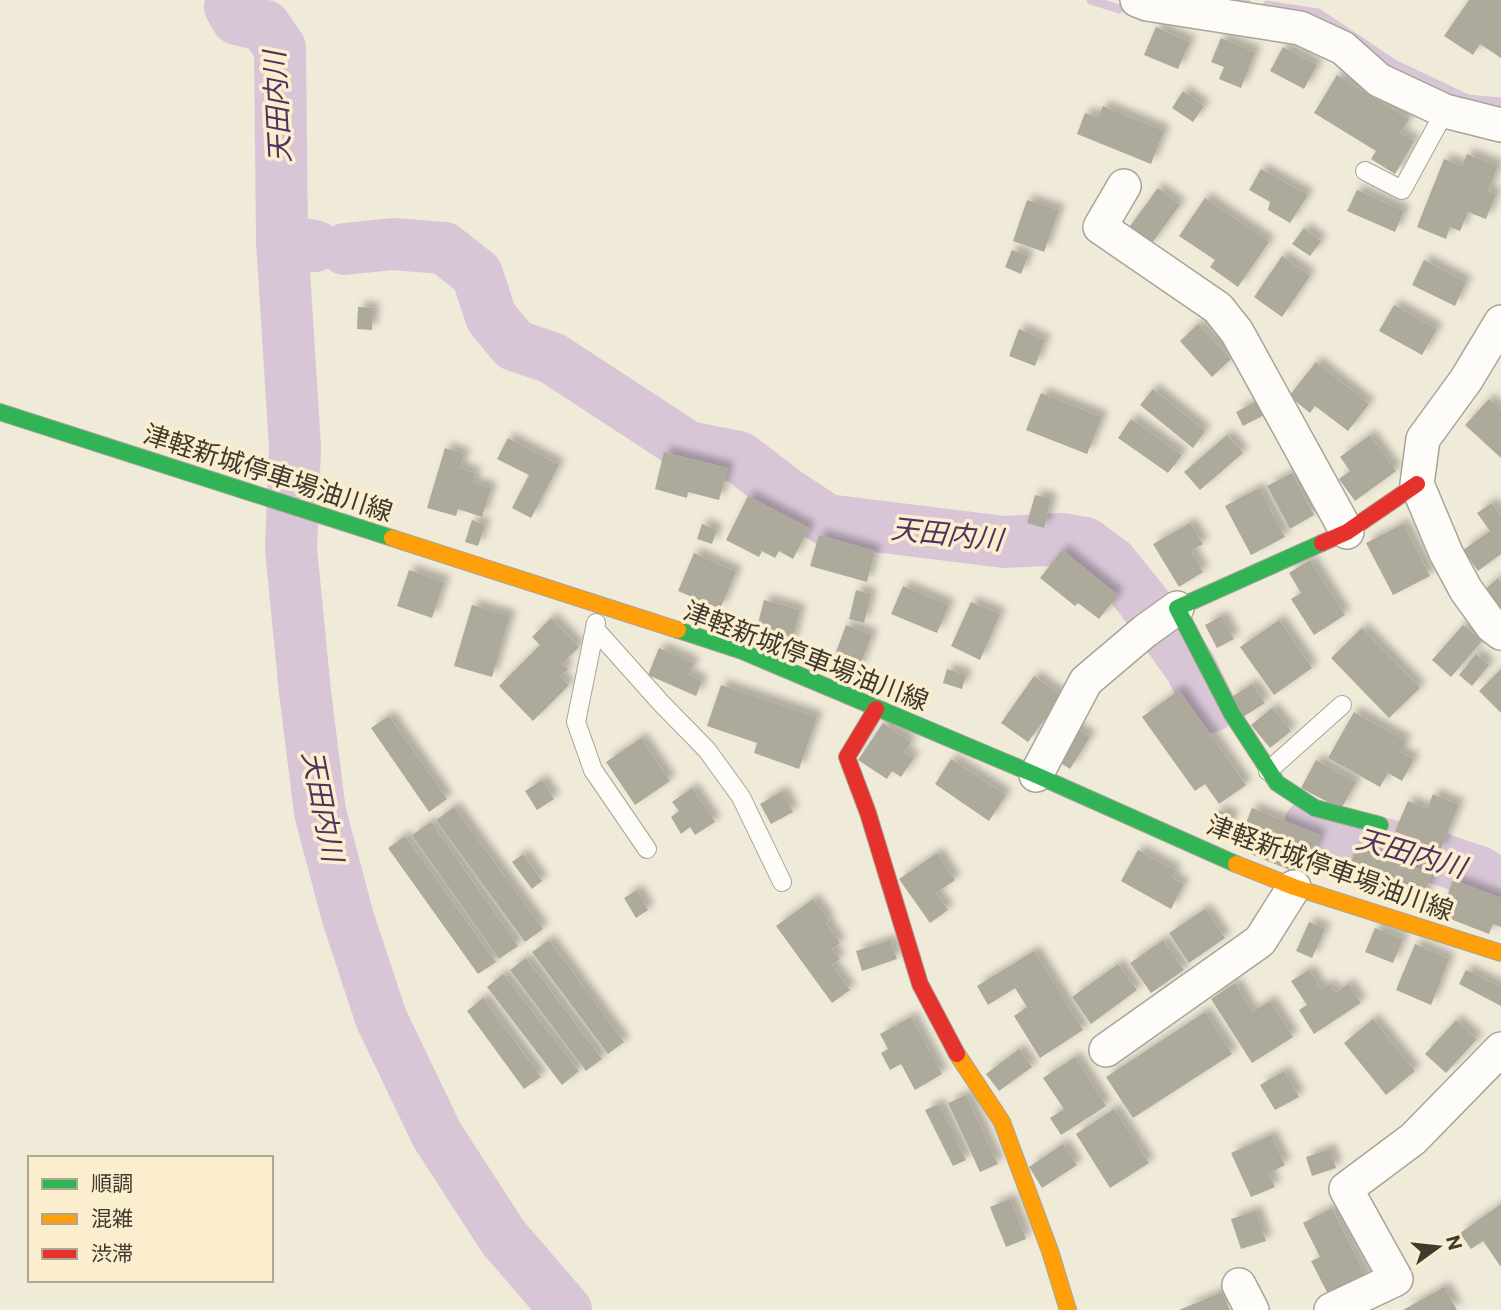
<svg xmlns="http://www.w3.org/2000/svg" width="1501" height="1310" viewBox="0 0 1501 1310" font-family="Commissioner,'Noto Sans JP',sans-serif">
<defs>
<filter id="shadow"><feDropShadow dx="6" dy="-6" stdDeviation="3.5" flood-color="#0004"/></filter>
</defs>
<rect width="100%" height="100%" fill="#f0ead9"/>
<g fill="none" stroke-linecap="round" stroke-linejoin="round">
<g stroke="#d8c6d7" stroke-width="9">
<path d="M1091 0 1119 9"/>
<path d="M1228 0 1246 2"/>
<path d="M1267 5 1318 13 1394 64 1468 99 1501 102"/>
</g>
<g stroke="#d8c6d7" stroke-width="52">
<path d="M231 0 230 7 237 19 265 26 280 48 282 240 315 246"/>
<path d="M282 240 295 447 291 549 305 692 320 812 348 918 381 1018 437 1135 503 1237 566 1310"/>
<path d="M345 249 393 244 444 248 477 274 491 317 514 345 552 358 688 447 739 457 786 493 827 520 1004 542 1063 539 1085 543 1112 563 1142 600 1191 668 1210 707"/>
<path d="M1310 825 1437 858 1479 872 1501 887"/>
</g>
</g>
<g fill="#ada99b" filter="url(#shadow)">
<path d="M1469 0H1501V58L1480 44 1473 55 1444 36Z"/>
<path d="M1156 27 1190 42 1178 69 1144 55Z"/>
<path d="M1221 38 1255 52 1241 88 1219 79 1224 67 1211 62Z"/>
<path d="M1283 47 1317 65 1304 89 1270 71Z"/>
<path d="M1337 75 1409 119 1400 133 1414 141 1395 174 1371 159 1376 151 1314 113Z"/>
<path d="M1183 91 1204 106 1193 122 1172 108Z"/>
<path d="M1103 106 1164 131 1151 164 1077 134 1085 113 1098 117Z"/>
<path d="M1467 154 1498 166 1488 191 1496 194 1486 219 1468 212 1460 231 1450 227 1446 239 1417 227 1444 159 1462 166Z"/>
<path d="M1261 169 1308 195 1290 223 1268 210 1270 202 1249 190Z"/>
<path d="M1158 188 1180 205 1149 247 1127 230Z"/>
<path d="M1357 190 1404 211 1395 232 1347 211Z"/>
<path d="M1205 198 1269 242 1238 287 1210 267 1215 260 1179 236Z"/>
<path d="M1027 200 1059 210 1044 252 1013 241Z"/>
<path d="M1304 228 1321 241 1310 256 1292 244Z"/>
<path d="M1012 250 1028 256 1021 274 1005 267Z"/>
<path d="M1282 256 1310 276 1282 317 1254 297Z"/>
<path d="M1424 260 1466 282 1455 306 1412 285Z"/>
<path d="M1394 305 1437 329 1422 355 1379 331Z"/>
<path d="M358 307 373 308 372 330 357 329Z"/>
<path d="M1198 324 1231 359 1212 377 1180 341Z"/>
<path d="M1019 329 1045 340 1035 366 1009 356Z"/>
<path d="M1316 362 1369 404 1348 431 1315 406 1310 413 1289 396Z"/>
<path d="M1153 389 1205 431 1193 448 1140 405Z"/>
<path d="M1041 393 1102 417 1087 454 1026 430Z"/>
<path d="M1489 399 1501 411V458L1465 425Z"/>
<path d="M1257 401 1264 415 1243 426 1236 412Z"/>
<path d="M1131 419 1182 455 1168 473 1118 438Z"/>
<path d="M1227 435 1243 453 1200 490 1184 472Z"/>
<path d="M1370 435 1396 471 1355 501 1339 479 1350 471 1340 457Z"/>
<path d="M508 438 559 465 531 518 512 508 529 475 497 459Z"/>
<path d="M445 448 464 454 460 468 475 473 473 483 491 488 482 517 458 509 456 516 427 508Z"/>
<path d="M664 452 728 468 719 500 688 492 687 498 655 489Z"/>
<path d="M1292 473 1314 515 1290 529 1267 486Z"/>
<path d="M1259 488 1285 537 1251 555 1225 506Z"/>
<path d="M1035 495 1051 499 1044 528 1027 523Z"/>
<path d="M748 496 809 528 793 559 779 551 775 558 762 551 759 557 726 540Z"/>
<path d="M1492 503 1501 516V554L1478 571 1463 550 1490 531 1477 513Z"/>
<path d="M472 520 485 525 478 546 465 542Z"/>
<path d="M1190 523 1203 544 1191 551 1203 572 1179 587 1153 544Z"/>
<path d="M702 524 717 530 712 544 697 539Z"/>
<path d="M1403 524 1430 576 1393 595 1366 543Z"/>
<path d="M819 535 875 551 867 582 810 566Z"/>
<path d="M1062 550 1118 595 1099 619 1078 603 1075 606 1040 578Z"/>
<path d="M694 553 736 572 720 609 678 591Z"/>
<path d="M1310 560 1345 615 1314 635 1291 599 1301 593 1289 573Z"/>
<path d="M409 570 444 582 432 618 397 606Z"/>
<path d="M1498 578 1501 582V620L1479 595Z"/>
<path d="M903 586 949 605 937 633 891 614Z"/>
<path d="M856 590 871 594 864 623 849 619Z"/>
<path d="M764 600 800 610 791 645 755 635Z"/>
<path d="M971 602 1000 614 980 660 951 646Z"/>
<path d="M472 605 510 616 492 677 454 666Z"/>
<path d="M1222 616 1234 639 1217 648 1205 625Z"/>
<path d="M551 618 579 647 562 664 568 669 560 676 569 685 533 721 499 686 540 645 532 637Z"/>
<path d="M1279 620 1312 668 1274 695 1240 647Z"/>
<path d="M846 625 872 635 857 672 832 663Z"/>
<path d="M1463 625 1482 641 1451 677 1432 660Z"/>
<path d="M1362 628 1420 688 1389 718 1331 658Z"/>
<path d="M659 648 694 663 688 675 702 681 696 696 648 675Z"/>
<path d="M1476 654 1489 665 1472 686 1459 675Z"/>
<path d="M947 669 966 675 962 689 943 683Z"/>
<path d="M1501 669V713L1479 691Z"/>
<path d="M1034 676 1062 696 1028 742 1001 723Z"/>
<path d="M1252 684 1265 703 1243 717 1230 698Z"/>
<path d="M721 685 817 717 799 769 754 753 757 743 707 726Z"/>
<path d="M1179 690 1246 785 1219 804 1205 784 1195 791 1142 717Z"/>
<path d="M1272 708 1291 731 1270 748 1251 725Z"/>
<path d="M1354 712 1406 741 1400 752 1414 759 1402 781 1388 773 1380 787 1328 758Z"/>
<path d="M389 716 447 799 429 812 371 728Z"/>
<path d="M883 723 911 742 904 752 914 758 901 777 892 771 887 779 858 760Z"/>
<path d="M1073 726 1090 737 1070 769 1053 758Z"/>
<path d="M641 738 670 781 635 805 606 762Z"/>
<path d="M951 759 1006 795 989 821 935 784Z"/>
<path d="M1316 760 1356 782 1341 809 1301 788Z"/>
<path d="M542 780 554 799 537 810 525 791Z"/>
<path d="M692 788 715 822 695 835 690 827 681 834 671 817 679 811 672 802Z"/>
<path d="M782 791 793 812 771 824 760 804Z"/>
<path d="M1433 794 1459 805 1440 851 1395 831 1408 801 1427 809Z"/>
<path d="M454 807 543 929 525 942 436 820Z"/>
<path d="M1252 808 1320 835 1304 876 1236 848Z"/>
<path d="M1217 810 1233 815 1224 840 1209 835Z"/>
<path d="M431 822 518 946 499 959 412 835Z"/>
<path d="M405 836 496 962 478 974 388 848Z"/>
<path d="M1355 849 1432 873 1422 905 1378 892 1382 881 1349 871Z"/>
<path d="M1138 850 1176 871 1172 878 1184 884 1171 909 1121 881Z"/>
<path d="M937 853 955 880 936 893 948 910 930 923 899 879Z"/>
<path d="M523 854 542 881 532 889 512 862Z"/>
<path d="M1453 880 1501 898V927L1493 924 1489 934 1440 915Z"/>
<path d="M637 890 648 910 636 918 624 898Z"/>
<path d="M813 899 829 921 826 923 840 943 832 949 840 959 832 965 850 990 832 1003 776 926Z"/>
<path d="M1205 909 1225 938 1189 963 1169 933Z"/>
<path d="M1309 922 1325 929 1312 958 1296 951Z"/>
<path d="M1375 928 1403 939 1393 963 1365 952Z"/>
<path d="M549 940 624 1042 608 1054 532 952Z"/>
<path d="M890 940 897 959 862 971 856 951Z"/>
<path d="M1163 940 1184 970 1151 993 1130 963Z"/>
<path d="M1415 944 1449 959 1431 1005 1396 990Z"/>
<path d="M1034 951 1083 1030 1040 1058 1014 1016 1027 1007 1015 988 988 1005 977 986Z"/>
<path d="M526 958 602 1059 586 1071 510 970Z"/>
<path d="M1118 964 1137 990 1091 1024 1072 997Z"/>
<path d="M1309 970 1321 989 1330 984 1335 993 1348 984 1361 1003 1314 1034 1299 1010 1307 1005 1291 981Z"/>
<path d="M1466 970 1501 987V1006L1459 984Z"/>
<path d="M503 974 579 1071 562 1085 487 987Z"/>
<path d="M1235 983 1252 1012 1270 1001 1293 1037 1252 1063 1211 999Z"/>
<path d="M483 998 541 1077 524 1089 467 1011Z"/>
<path d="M1205 1012 1232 1054 1133 1118 1106 1077Z"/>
<path d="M911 1017 942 1074 915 1090 901 1064 890 1070 881 1053 888 1049 880 1034Z"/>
<path d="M1373 1019 1415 1071 1386 1095 1344 1043Z"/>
<path d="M1456 1020 1477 1039 1446 1073 1425 1054Z"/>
<path d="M1019 1049 1032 1067 999 1091 986 1074Z"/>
<path d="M1075 1057 1106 1106 1061 1135 1050 1118 1064 1109 1043 1078Z"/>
<path d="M1284 1071 1299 1097 1275 1110 1260 1085Z"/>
<path d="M966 1095 998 1164 980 1172 948 1103Z"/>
<path d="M939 1104 966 1160 953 1166 925 1110Z"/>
<path d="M1114 1109 1149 1163 1110 1188 1076 1134Z"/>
<path d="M1271 1135 1285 1165 1269 1173 1275 1187 1251 1197 1231 1153Z"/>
<path d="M1063 1144 1077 1165 1042 1188 1029 1167Z"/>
<path d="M1330 1149 1336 1168 1312 1176 1306 1157Z"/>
<path d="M1010 1199 1026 1239 1006 1247 990 1207Z"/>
<path d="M1501 1204V1267L1483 1241 1471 1249 1460 1233Z"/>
<path d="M1332 1208 1368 1280 1330 1298 1311 1261 1320 1257 1303 1223Z"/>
<path d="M1256 1211 1266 1241 1241 1249 1231 1219Z"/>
<path d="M1444 1287 1457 1310H1403Z"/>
<path d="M1222 1292 1230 1310H1179Z"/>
</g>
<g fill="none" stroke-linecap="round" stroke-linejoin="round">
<defs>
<g id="lane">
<path d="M1365 171 1402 190 1445 111"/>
<path d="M596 623 576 722 593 770 647 849"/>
<path d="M595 629 661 703 707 750 741 797 782 882"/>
<path d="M1268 771 1342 705"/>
</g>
<g id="street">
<path d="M1137 0 1147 4 1300 28 1343 48 1379 80 1445 111 1501 125"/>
<path d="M1124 186 1100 227 1218 308 1237 332 1347 532"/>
<path d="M1501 322 1466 380 1423 439 1417 484 1446 553 1466 590 1492 626 1501 633"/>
<path d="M1036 775 1086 681 1145 631 1177 608"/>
<path d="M1106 1050 1260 941 1294 887"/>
<path d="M1239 1285 1252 1310"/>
<path d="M1331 1310 1396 1279 1346 1189 1413 1139 1501 1049"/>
</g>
<g id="fast">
<path d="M0 412 392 538"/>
<path d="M1322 543 1177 608 1232 714 1277 783 1315 808 1380 825"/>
<path d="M678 630 742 651 1036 775 1236 864"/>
</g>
<g id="slow">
<path d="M392 538 678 630"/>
<path d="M1236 864 1294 887 1501 953"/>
<path d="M957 1054 1002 1122 1050 1251 1068 1310"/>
</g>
<g id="jam">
<path d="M1322 543 1347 532 1417 484"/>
<path d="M876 709 847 757 868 813 920 984 957 1054"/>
</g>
</defs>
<use href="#lane" stroke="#a8a497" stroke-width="20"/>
<use href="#street" stroke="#a8a497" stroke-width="36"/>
<use href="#fast" stroke="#a8a497" stroke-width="18"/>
<use href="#slow" stroke="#a8a497" stroke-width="18"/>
<use href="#jam" stroke="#a8a497" stroke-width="18"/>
<use href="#lane" stroke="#fdfcf9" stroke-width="18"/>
<use href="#street" stroke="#fdfcf9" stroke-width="33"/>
<use href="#fast" stroke="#30b455" stroke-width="16"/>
<use href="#slow" stroke="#ff9f0a" stroke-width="16"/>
<use href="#jam" stroke="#e5322d" stroke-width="16"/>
</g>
<g text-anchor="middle" stroke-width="7" stroke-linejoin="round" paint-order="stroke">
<g font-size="26" fill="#3f3a2e" stroke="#faeecf">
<text transform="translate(268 473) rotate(18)" y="9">津軽新城停車場油川線</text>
<text transform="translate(806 656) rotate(21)" y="9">津軽新城停車場油川線</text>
<text transform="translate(1330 868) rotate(20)" y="9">津軽新城停車場油川線</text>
</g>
<g font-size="28" font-style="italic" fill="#52335f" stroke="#faeecf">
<text transform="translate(277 107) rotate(-93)" y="10">天田内川</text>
<text transform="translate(947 534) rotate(6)" y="10">天田内川</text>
<text transform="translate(323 806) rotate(79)" y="10">天田内川</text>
<text transform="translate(1411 853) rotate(16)" y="10">天田内川</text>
</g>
</g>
<rect x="28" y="1156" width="245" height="126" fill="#faeecf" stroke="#afa68f" stroke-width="2"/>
<rect x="42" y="1179" width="35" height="10" fill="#30b455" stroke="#afa68f" stroke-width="2"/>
<text x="91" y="1191" font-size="21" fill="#3f3a2e">順調</text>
<rect x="42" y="1214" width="35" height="10" fill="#ff9f0a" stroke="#afa68f" stroke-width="2"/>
<text x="91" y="1226" font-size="21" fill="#3f3a2e">混雑</text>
<rect x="42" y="1249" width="35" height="10" fill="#e5322d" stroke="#afa68f" stroke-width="2"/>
<text x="91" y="1261" font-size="21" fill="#3f3a2e">渋滞</text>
<g transform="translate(1438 1247) rotate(75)" stroke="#faeecf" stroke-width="5" paint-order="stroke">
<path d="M0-5L12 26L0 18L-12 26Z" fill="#3f3a2e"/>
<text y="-10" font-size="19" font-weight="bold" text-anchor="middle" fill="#3f3a2e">N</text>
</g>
</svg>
